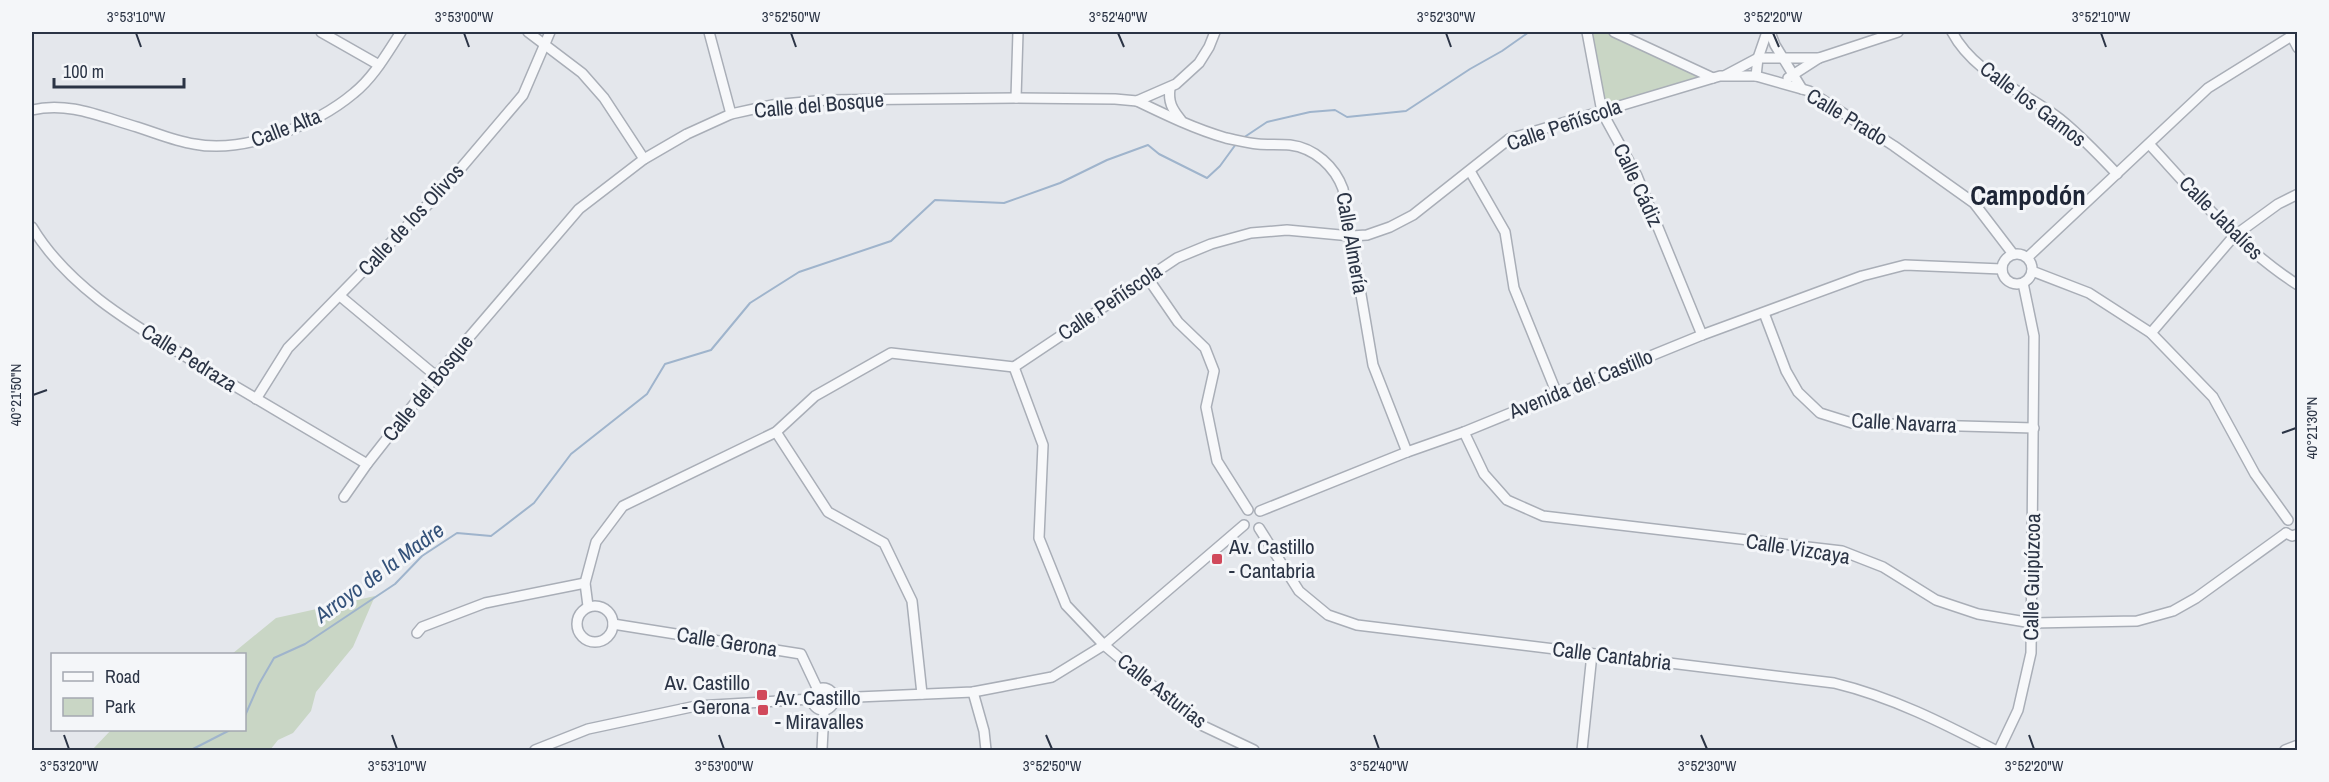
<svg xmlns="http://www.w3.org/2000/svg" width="2329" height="782" viewBox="0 0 2329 782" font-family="'Archivo Narrow',sans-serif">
<rect width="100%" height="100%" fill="#e4e7ec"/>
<g fill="#c9d6c5">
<path d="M1586 32H1614L1713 78 1602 112Z"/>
<path d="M375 596 353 647 316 692 311 711 293 733 278 740 270 750H92L111 730H244V654H232L276 618Z"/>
</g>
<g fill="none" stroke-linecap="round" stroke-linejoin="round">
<g stroke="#9fb4cc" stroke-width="2">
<path d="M1243 138 1267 122 1310 112 1335 110 1347 117 1406 111 1470 69 1502 51 1529 32"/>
<path d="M244 718 259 684 274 658 305 644 395 584 422 556 457 533 491 536 534 503 571 454 647 394 665 364 711 350 750 303 799 272 891 241 935 200 1004 203 1060 183 1107 160 1148 145 1159 154 1207 178 1220 166 1236 144"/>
<path d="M191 750 230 730"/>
</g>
<defs>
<g id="minor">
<path d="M321 32 379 65"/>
<path d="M528 32 582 73 604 98 644 159"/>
<path d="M709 32 731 114"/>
<path d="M1587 32 1602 112 1637 176 1702 335"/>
<path d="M1614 32 1713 78 1720 76H1756L1809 91 1894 146 1974 203 2013 254"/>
<path d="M1770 32 1775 45 1802 89"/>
<path d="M1952 32C1975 75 2023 90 2060 119 2080 135 2099 155 2117 174"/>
<path d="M2291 35 2298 48"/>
<path d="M1726 75 1758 58H1819L1898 32"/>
<path d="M1756 76 1758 58 1767 32"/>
<path d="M1788 78 1819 58"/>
<path d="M1170 88C1168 102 1172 109 1181 120"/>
<path d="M1016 98 1018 32"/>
<path d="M1137 101C1166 115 1195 129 1226 138 1236 140 1247 143 1258 144 1268 145 1279 144 1290 145 1315 148 1335 167 1343 189L1373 365 1407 452"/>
<path d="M32 110C68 101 102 117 137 127 156 133 175 141 194 144 244 154 316 125 354 93 374 77 387 53 401 32"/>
<path d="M2150 145C2196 195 2240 248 2298 285"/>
<path d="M1470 171 1505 232 1514 288 1557 394"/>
<path d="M32 227C71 292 143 330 206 369 260 401 313 432 367 464"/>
<circle cx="2017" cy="269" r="15"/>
<path d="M2028 257 2208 88 2298 32"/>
<path d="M2032 271 2089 293 2151 333 2213 397 2255 474 2288 520"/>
<path d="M1147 277 1178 322 1205 348 1214 371 1206 407 1217 461 1248 510"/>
<path d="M340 296 436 376"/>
<path d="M1764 313 1786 371 1798 392 1820 413 1852 423 2034 428"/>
<path d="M2151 333 2234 236 2278 204 2298 194"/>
<path d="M1014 367 1043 445 1039 538 1066 605 1104 645 1197 723 1254 750"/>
<path d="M256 399 288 348 444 188 523 95 550 32"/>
<path d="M776 432 828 512 884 543 912 601 922 694"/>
<path d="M1464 432 1484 474 1507 500 1543 516 1842 551 1883 567 1936 600 1978 614 2032 623 2137 621 2173 611 2196 598 2286 533"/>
<path d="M344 497 367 464 436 376 579 209 644 159 687 134 731 114 772 105 827 100 1016 98 1115 99 1137 101 1176 84 1199 63 1209 47 1215 32"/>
<path d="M1260 511 1407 452 1464 432 1702 335 1862 276 1905 265 2002 269"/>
<path d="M1259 528 1299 591 1328 615 1357 625 1834 683C1892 697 1943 723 1995 750"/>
<path d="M2286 533 2292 536 2298 534"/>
<circle cx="595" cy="624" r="18"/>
<path d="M588 606 585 583 596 542 623 506 776 432 815 396 891 353 1014 367 1177 258 1211 244 1251 233 1287 230 1351 236 1367 235 1390 227 1413 215 1509 139 1713 78"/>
<path d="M613 624 801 654 818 690"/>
<path d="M417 633 422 627 485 603 585 583"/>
<circle cx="823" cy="699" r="11"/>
<path d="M973 692 984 731 986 750"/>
<path d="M834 698 973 692 1052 677 1104 645 1244 525"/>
<path d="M535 750 588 729 696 706 812 699"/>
<path d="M822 750 824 710"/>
<path d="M1582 750 1592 654"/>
<path d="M1999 750 2018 710 2031 653 2034 336 2023 283"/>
<path d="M2285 750 2298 745"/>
</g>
</defs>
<use href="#minor" stroke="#a9aeb7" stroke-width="12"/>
<use href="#minor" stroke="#f7f8fa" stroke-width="9"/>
</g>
<path fill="none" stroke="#2b3445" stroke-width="2" d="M136 33 141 47M464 33 469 47M791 33 796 47M1118 33 1124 47M1446 33 1451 47M1773 33 1779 47M2101 33 2106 47M33 395 47 390M2282 433 2296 428M64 735 69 749M392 735 397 749M719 735 724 749M1046 735 1052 749M1374 735 1379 749M1701 735 1707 749M2029 735 2034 749"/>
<g fill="#d1495b" stroke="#f4f6f9" stroke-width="2">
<rect x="1211" y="553" width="12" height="12" rx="3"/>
<rect x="756" y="689" width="12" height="12" rx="3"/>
<rect x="757" y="704" width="12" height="12" rx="3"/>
</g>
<g text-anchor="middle" stroke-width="6" stroke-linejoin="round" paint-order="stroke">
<g font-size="21" fill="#2b3445" stroke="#f4f6f9">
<text transform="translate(2033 104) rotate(37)" y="7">Calle los Gamos</text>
<text transform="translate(819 105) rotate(-5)" y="7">Calle del Bosque</text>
<text transform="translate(1847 117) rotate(31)" y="7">Calle Prado</text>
<text transform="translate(1564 125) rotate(-19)" y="7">Calle Peñíscola</text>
<text transform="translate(286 128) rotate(-21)" y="7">Calle Alta</text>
<text transform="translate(1638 185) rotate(65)" y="7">Calle Cádiz</text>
<text transform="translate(2221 218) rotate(45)" y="7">Calle Jabalíes</text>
<text transform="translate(411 220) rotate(-47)" y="7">Calle de los Olivos</text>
<text transform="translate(1352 243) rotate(80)" y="7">Calle Almería</text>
<text transform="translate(1110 302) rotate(-34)" y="7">Calle Peñíscola</text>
<text transform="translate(189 358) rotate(32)" y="7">Calle Pedraza</text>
<text transform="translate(1581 384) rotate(-22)" y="7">Avenida del Castillo</text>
<text transform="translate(428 388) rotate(-51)" y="7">Calle del Bosque</text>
<text transform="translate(1904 423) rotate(3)" y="7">Calle Navarra</text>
<text transform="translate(1798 549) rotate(9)" y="7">Calle Vizcaya</text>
<text transform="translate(2032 577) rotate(-89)" y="7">Calle Guipúzcoa</text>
<text transform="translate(727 642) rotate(9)" y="7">Calle Gerona</text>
<text transform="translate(1612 656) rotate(7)" y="7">Calle Cantabria</text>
<text transform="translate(1162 691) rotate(38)" y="7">Calle Asturias</text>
</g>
<g font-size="21" fill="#2b3445" stroke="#f4f6f9" text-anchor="start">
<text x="1229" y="554">Av. Castillo<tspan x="1229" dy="24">- Cantabria</tspan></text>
<text x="750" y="690" text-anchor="end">Av. Castillo<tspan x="750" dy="24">- Gerona</tspan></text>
<text x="775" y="705">Av. Castillo<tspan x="775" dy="24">- Miravalles</tspan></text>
</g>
<g font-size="22" font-style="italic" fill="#34527a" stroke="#f4f6f9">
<text transform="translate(379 572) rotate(-36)" y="8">Arroyo de la Madre</text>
</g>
<g font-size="27" font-weight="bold" fill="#1d2536" stroke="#f4f6f9">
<text x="2028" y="205">Campodón</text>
</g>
</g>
<rect width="2329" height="782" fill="none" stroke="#f4f6f9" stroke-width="66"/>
<rect x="51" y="653" width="195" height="78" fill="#f4f6f9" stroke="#a4a8b1" stroke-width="1.5"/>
<rect x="63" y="672" width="30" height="9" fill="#f7f8fa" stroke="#a4a8b1" stroke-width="1.5"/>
<text x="105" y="683" font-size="18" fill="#2b3445">Road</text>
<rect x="63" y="698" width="30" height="18" fill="#c9d6c5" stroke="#a4a8b1" stroke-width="1.5"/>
<text x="105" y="713" font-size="18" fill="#2b3445">Park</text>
<path d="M54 78v9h130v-9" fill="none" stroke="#2b3445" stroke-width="3"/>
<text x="63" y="78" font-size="18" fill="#2b3445" stroke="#f4f6f9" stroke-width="4.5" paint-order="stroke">100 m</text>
<rect x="33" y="33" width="2263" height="716" fill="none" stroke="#2b3445" stroke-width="2"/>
<g font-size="15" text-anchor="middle" fill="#2b3445">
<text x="136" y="22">3°53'10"W</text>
<text x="464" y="22">3°53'00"W</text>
<text x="791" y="22">3°52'50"W</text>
<text x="1118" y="22">3°52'40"W</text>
<text x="1446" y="22">3°52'30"W</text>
<text x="1773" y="22">3°52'20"W</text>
<text x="2101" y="22">3°52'10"W</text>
<text transform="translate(16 395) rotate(-90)" y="5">40°21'50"N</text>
<text transform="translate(2312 428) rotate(-90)" y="5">40°21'30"N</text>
<text x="69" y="771">3°53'20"W</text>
<text x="397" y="771">3°53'10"W</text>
<text x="724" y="771">3°53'00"W</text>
<text x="1052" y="771">3°52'50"W</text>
<text x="1379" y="771">3°52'40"W</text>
<text x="1707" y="771">3°52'30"W</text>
<text x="2034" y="771">3°52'20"W</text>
</g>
</svg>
